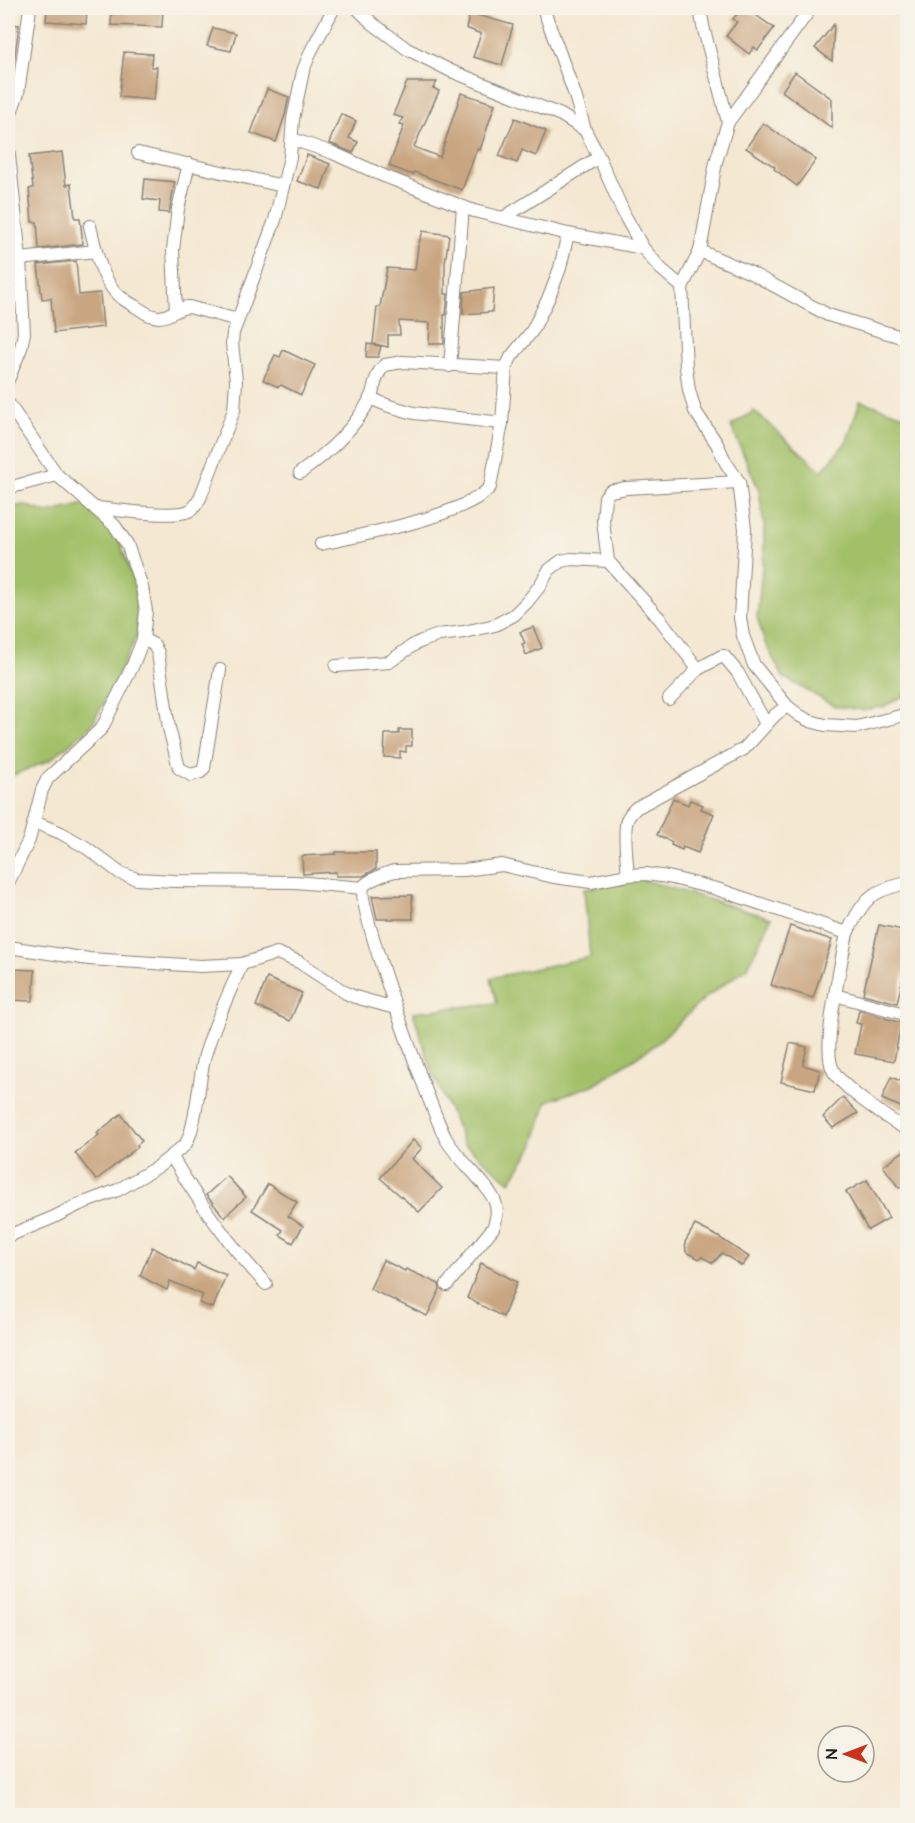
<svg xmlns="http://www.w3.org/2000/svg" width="915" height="1823" viewBox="0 0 915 1823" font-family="'Architects Daughter',sans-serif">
<rect width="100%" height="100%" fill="#f7f3e8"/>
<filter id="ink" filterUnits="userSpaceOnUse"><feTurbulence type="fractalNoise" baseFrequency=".0167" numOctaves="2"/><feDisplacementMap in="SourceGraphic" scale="12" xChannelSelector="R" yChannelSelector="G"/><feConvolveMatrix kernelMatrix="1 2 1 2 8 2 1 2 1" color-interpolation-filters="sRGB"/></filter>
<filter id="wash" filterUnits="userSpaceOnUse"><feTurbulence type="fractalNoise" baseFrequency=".008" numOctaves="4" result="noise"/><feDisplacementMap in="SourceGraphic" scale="24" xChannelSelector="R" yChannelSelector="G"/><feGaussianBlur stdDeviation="1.35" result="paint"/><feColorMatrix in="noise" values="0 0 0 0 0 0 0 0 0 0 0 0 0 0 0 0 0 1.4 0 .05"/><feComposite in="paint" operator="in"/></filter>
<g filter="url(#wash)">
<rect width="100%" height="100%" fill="#f4e8d2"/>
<g fill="#a2c068" stroke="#5f6e42" stroke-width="1.5">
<path d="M860 401 908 416 907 694 883 707 862 710 834 706 783 677 765 643 757 617 764 552V524L759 490 731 426 754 411 822 471 847 441Z"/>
<path d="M85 504 115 529 136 587 138 633 115 682 91 726 50 760 8 777V507L25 505 48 513Z"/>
<path d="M641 879 771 918 748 967 705 998 655 1045 593 1085 547 1101 533 1147 510 1182 464 1144 431 1069 413 1012 497 1003 491 978 590 957 584 889Z"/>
</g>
<g id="blocks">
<g fill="#c9a681">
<path d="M47 8H87L86 24 46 21Z"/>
<path d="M112 8H163L162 27 111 25Z"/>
<path d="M742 8H746L774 28 758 50 754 47 749 54 726 36 737 22 733 19Z"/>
<path d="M470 13 513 25 502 65 473 57 481 34 466 28Z"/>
<path d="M8 24 19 25 14 61H8Z"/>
<path d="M834 24 832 61 815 48Z"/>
<path d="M213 28 236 33 231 51 207 46Z"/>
<path d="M124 52 152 54 151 67H157L154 100 119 97Z"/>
<path d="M795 72 832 99V128L782 91Z"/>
<path d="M407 82H437L433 88 439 91 414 147 440 157 461 93 495 104 480 150 477 149 462 190 414 172 413 175 389 166 404 125 399 124 403 118 393 115Z"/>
<path d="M267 89 289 97 285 115 276 142 251 133Z"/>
<path d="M341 114 356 121 349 138 358 142 353 153 329 143Z"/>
<path d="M515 118 546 131 536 156 522 150 517 163 499 156Z"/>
<path d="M763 123 816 160 797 186 774 169 775 167 746 148Z"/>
<path d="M62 152 66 185 71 184 75 218H80L83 244 39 249 37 222H32L29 189 33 188 29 156Z"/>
<path d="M307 155 330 164 321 189 297 181Z"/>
<path d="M145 179 175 182 169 213 159 212 160 201 143 199Z"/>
<path d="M423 231 449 235 445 263V294H448L446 315H444V344H429L430 323 399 321 400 335H388V347L373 344 377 307H380L387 268 415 270 418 246Z"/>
<path d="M76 261 79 295 100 293 103 327 54 333 51 298 42 299 38 265Z"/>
<path d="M494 288 492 312 463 314 464 292Z"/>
<path d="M367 344 381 346 378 357H366Z"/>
<path d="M283 350 315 365 301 395 281 385 278 387 263 380 275 355 280 357Z"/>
<path d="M533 627 542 648 526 655 522 644 525 643 520 632Z"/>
<path d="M399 730H412V746H406V752L400 751V758L384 757 385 734H399Z"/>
<path d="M673 798 688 805 690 800 703 805 701 809 714 814 698 853 683 847 682 850 671 845 672 842 657 835Z"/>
<path d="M336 852H376V869L363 876H336V872L303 874 302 856 336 854Z"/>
<path d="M412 895 413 919H377L372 896Z"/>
<path d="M879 925 908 931V957L897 1003 863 994Z"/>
<path d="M790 926 832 940 813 998 771 985Z"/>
<path d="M10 969 35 970 33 1001 8 1000Z"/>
<path d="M267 978 302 993 290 1021 256 1006Z"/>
<path d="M859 1010 901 1023 894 1061 855 1054 861 1024 856 1023Z"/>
<path d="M790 1043 807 1047 803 1065 820 1070 815 1090 781 1082Z"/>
<path d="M891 1077 908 1084V1110L882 1099Z"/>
<path d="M843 1097 858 1113 833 1128 823 1117Z"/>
<path d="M121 1114 142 1141 137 1145 138 1147 96 1180 75 1153 99 1135 97 1133Z"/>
<path d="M413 1140 422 1148 412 1159 442 1188 419 1212 380 1178Z"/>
<path d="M908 1148V1182L899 1188 883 1166Z"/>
<path d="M227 1176 246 1197 224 1217 206 1195Z"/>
<path d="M867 1180 889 1218 868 1230 846 1192Z"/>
<path d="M268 1184 297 1202 288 1216 303 1226 293 1243 280 1235 283 1230 252 1210Z"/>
<path d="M695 1225 717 1236 749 1257 742 1266 722 1253 713 1263 702 1257 699 1259 686 1252 685 1242Z"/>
<path d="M152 1247 194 1270 197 1263 226 1275 213 1308 199 1303 203 1295 170 1281 167 1290 140 1276Z"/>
<path d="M383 1260 405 1271 406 1269 439 1284 440 1289 427 1316 370 1289Z"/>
<path d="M481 1263 517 1282 503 1317 467 1298Z"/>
</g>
</g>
</g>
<g filter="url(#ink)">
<use href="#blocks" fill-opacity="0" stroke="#888277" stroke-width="1.5"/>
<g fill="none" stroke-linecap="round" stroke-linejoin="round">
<defs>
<g id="street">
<path d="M357 8 372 23 407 49 451 71 561 115 585 130"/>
<path d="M543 8 575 95 585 130 599 157 625 216 643 248 660 268 682 287"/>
<path d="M700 8 703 26 728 122"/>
<path d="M811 8 728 122 716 162 700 251 682 287 686 367 689 390 695 411 717 444 726 463 739 482 745 529 740 618 743 636 754 665 787 706 800 716 810 721 825 725 857 727 908 714"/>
<path d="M8 121 18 93 30 8"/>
<path d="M292 139 333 153 384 176 474 211 568 234 643 248"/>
<path d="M8 146 20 259 24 333 21 348 8 380"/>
<path d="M138 153 283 186"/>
<path d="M503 218 599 157"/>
<path d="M90 226C96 250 100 277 118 295 124 300 131 304 138 308 144 312 150 317 159 317 170 317 177 307 189 307L238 320"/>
<path d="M700 251 751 273 828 315 908 339"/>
<path d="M20 259 96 251"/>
<path d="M176 311 173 250 178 209 189 164"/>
<path d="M450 366 463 207"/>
<path d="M370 398 389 406 414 413 502 423"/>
<path d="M8 403 57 475 115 526 127 544 142 587 146 611 143 639 133 665 102 728 48 778 42 790 29 840 8 883"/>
<path d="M300 473C328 453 354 430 370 399 375 388 375 373 385 365L403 362 506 368"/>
<path d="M8 488 57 475"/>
<path d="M95 508C113 509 180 520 192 509 196 506 198 501 200 498L234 410 236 381 232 343 233 333 275 220 290 157 293 119 303 71 311 51 334 8"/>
<path d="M321 544C360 535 466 516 490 487L502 423 506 368 511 357 532 331 550 295 560 268 568 234"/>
<path d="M143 639 154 645 158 653 169 728 179 768 191 775 201 772 204 768 220 670"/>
<path d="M336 666 389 662 415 644 422 641 439 635 464 632 495 625 514 615 527 602 539 587 549 570 561 561 571 559 608 561"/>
<path d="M698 669 660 619 608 561 603 521 605 497 610 491 626 488 739 482"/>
<path d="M669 699 698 669 722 656H724L738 673 766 724"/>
<path d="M34 822 61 833 87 848 120 873 137 879 175 881 295 882 363 888"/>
<path d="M628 875C627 862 623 831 627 820 629 815 633 811 636 808L744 749 775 715 787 706"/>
<path d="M847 933C842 960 821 1048 833 1070 842 1088 889 1120 908 1130"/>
<path d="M8 947 89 959 201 966 242 964 277 953 299 962 346 993 355 997 395 1008"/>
<path d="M835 995 908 1015"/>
<path d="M172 1157C198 1201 230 1246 266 1284"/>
<path d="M8 1236 52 1218 78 1205 118 1190 159 1166 185 1145C196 1130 199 1077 205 1055 214 1024 229 993 242 964"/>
<path d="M447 1285 493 1228C496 1221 498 1213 496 1205 491 1186 457 1159 446 1139 432 1113 356 906 363 887 366 881 389 872 395 871L464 870 502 865 554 877 591 882 628 875 646 874 668 877 717 889 847 933C865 899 868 891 908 883"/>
</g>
</defs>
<use href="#street" stroke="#888277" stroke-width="14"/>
<use href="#street" stroke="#fff" stroke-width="12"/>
</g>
</g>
<rect width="915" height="1823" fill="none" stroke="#f7f3e8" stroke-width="30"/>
<g transform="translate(846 1754) rotate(270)"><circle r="28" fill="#f7f3e8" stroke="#9f9d96" stroke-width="1.5"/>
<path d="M0-4.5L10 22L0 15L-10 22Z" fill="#c8321e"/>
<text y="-9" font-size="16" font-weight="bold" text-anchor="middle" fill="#1c1c1c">N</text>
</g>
</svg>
